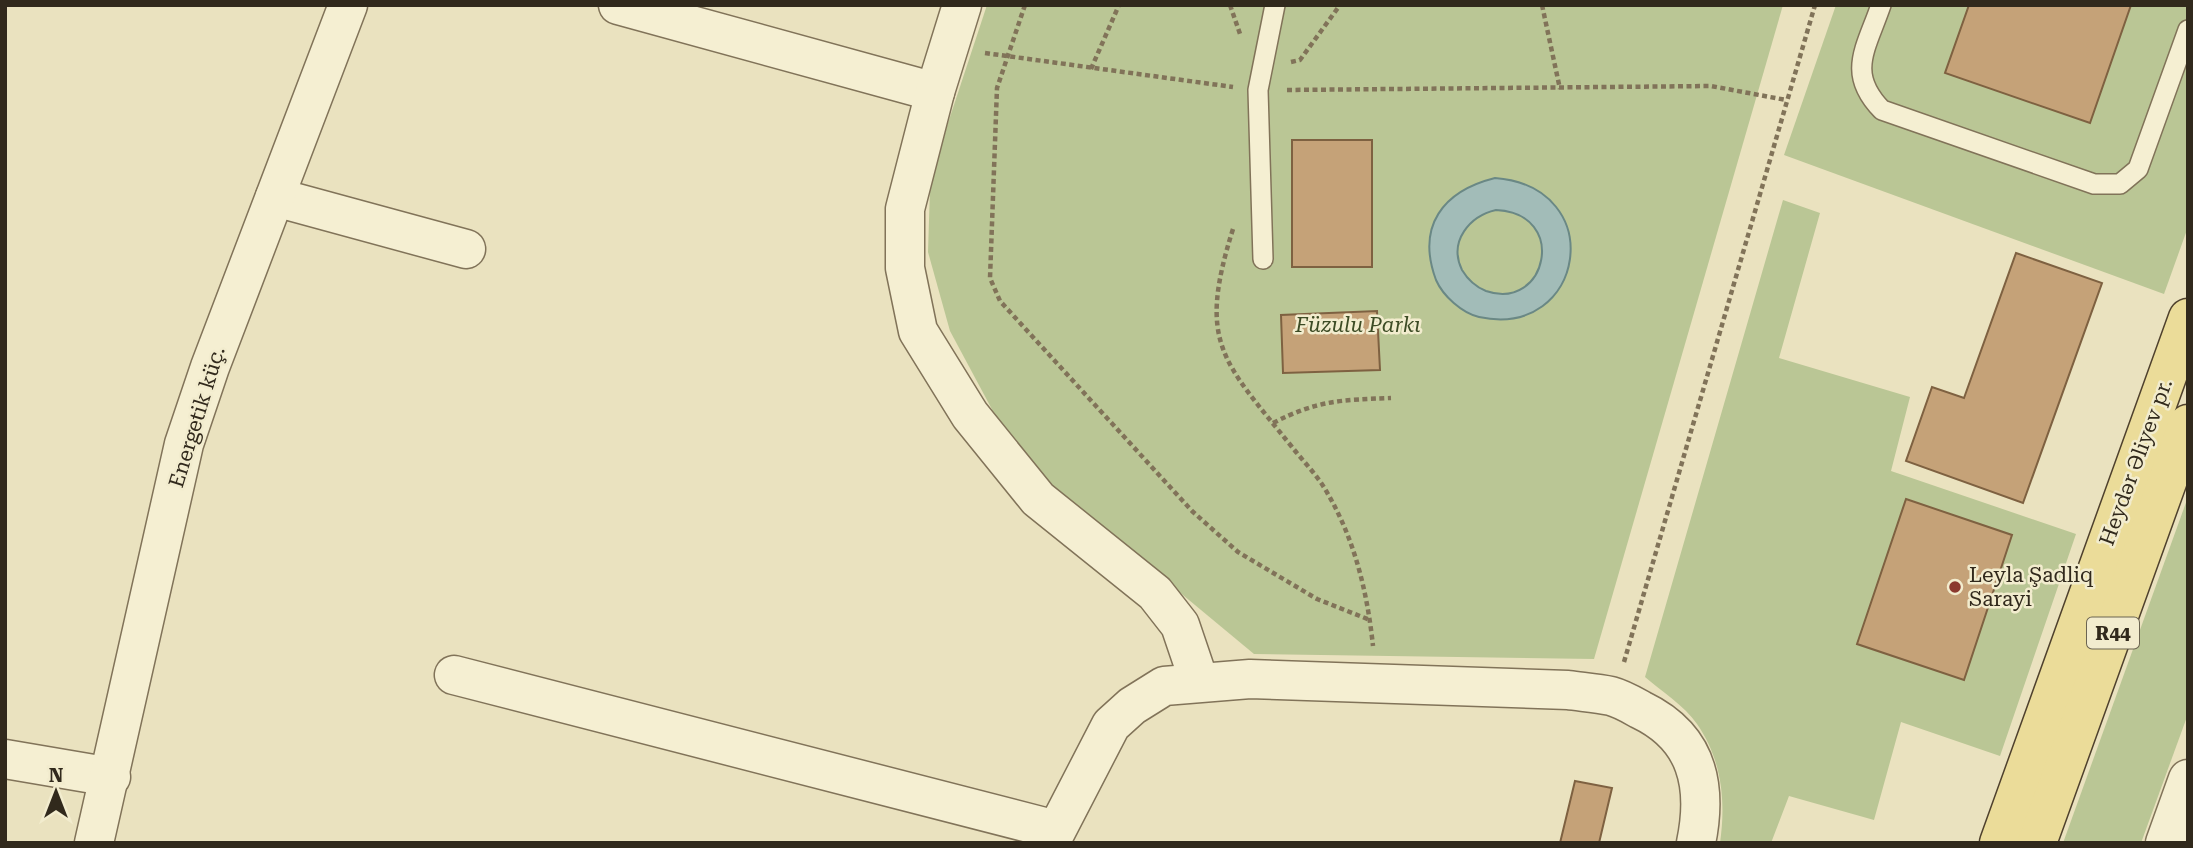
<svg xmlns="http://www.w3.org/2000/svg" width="2193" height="848" viewBox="0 0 2193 848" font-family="'Roboto Serif',serif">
<rect width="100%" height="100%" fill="#eae2bf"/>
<g fill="#bac695">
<path d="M987 5H1783L1594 659 1254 654 1054 488 995 415 950 331 928 252 930 189 947 126Z"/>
<path d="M1836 5H2188V227L2164 294 1784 155Z"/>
<path d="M1783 200 1820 213 1779 358 1910 397 1891 471 2076 534 2000 756 1901 722 1874 820 1789 796 1771 843H1720C1726 801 1722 760 1697 724 1685 706 1661 691 1645 677Z"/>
<path d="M2188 497V714L2141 843H2063Z"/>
</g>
<path fill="#a2bcb8" stroke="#6a8885" stroke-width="2" fill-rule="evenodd" d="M1495 178C1610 187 1585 340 1479 317 1462 313 1443 296 1436 280 1416 226 1443 191 1495 178ZM1496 210C1569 213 1547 312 1486 291 1476 287 1468 280 1462 270 1448 241 1470 216 1496 210Z"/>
<g fill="#c5a278" stroke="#7e6141" stroke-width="2">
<path d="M1969 5H2131L2090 123 1945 73Z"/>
<rect x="1292" y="140" width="80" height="127"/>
<path d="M2016 253 2102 283 2023 503 1906 461 1932 387 1964 398Z"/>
<path d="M1377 311 1380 370 1283 373 1281 315Z"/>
<path d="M1906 499 2012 535 1964 680 1857 644Z"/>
<path d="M1575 781 1612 788 1599 843H1560Z"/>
</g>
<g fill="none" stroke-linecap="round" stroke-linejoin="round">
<defs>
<g id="service">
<path d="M1881 5C1866 49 1846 73 1882 110L2094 184H2120L2138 169 2188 30"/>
<path d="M1263 259 1258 90 1275 5"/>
</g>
<g id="minor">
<path d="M618 5 935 92"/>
<path d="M962 5 935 92 905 209V268L918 331 970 415 1038 499 1155 593 1180 625 1199 681"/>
<path d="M275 197 466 249"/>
<path d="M454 675 1056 830"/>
<path d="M5 759 111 777"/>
<path d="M94 843 184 444 210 367 348 5"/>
<path d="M1050 843 1111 725 1132 706 1164 686 1250 679 1568 690C1582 692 1597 693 1611 696 1622 699 1632 705 1641 710 1697 737 1708 785 1696 843"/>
<path d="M2165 843 2188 779"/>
</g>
<g id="primary">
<path d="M1999 843 2188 318"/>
<path d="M2037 843 2188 424"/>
</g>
</defs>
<use href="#service" stroke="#817359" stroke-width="22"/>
<use href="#minor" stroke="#817359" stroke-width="41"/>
<use href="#primary" stroke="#4f412d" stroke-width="41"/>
<g stroke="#817359" stroke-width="4.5" stroke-dasharray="5 3.5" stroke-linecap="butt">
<path d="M1025 5 997 88 990 278 1000 301 1192 511 1238 552 1317 599 1370 620"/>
<path d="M1230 5 1240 34"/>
<path d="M1542 5 1560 89"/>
<path d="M985 53 1233 87"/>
<path d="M1291 62 1300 60 1340 5"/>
<path d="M1091 69 1119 5"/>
<path d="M1287 90 1711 86 1786 100"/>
<path d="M1233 229C1197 343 1222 360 1292 447 1303 461 1316 474 1325 489 1354 537 1367 590 1373 646"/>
<path d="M1273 423C1318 400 1341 400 1391 398"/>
<path d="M1624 662 1815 5"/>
</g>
<use href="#service" stroke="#f5efd2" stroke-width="19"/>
<use href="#minor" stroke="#f5efd2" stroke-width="38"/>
<use href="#primary" stroke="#ebdc99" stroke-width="38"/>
</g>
<circle fill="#8b392e" stroke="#f2ecce" stroke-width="2.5" cx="1955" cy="587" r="7"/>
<g text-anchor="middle" stroke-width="5" stroke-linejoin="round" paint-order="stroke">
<rect fill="#f2ecce" stroke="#6b6451" stroke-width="2" x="2087" y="617.5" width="52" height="31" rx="5"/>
<g font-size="19" font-weight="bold" fill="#31291c">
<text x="2113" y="640">R44</text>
</g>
<g font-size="21" font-style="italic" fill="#3d4c25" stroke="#f2ecce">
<text x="1358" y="332">Füzulu Parkı</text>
</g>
<g font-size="21" fill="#31291c" stroke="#f2ecce">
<text transform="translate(197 417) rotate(-73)" y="7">Energetik küç.</text>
<text transform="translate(2136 462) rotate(-70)" y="7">Heydər Əliyev pr.</text>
</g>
<g font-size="21" fill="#31291c" stroke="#f2ecce" text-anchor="start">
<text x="1969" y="582">Leyla Şadliq<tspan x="1969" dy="24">Sarayi</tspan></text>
</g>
</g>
<rect width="2193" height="848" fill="none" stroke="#31291c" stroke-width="14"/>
<g transform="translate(56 792)" stroke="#f2ecce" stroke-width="5" paint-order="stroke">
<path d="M0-5L12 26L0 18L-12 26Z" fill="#31291c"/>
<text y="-10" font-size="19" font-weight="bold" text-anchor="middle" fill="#31291c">N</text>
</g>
</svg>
